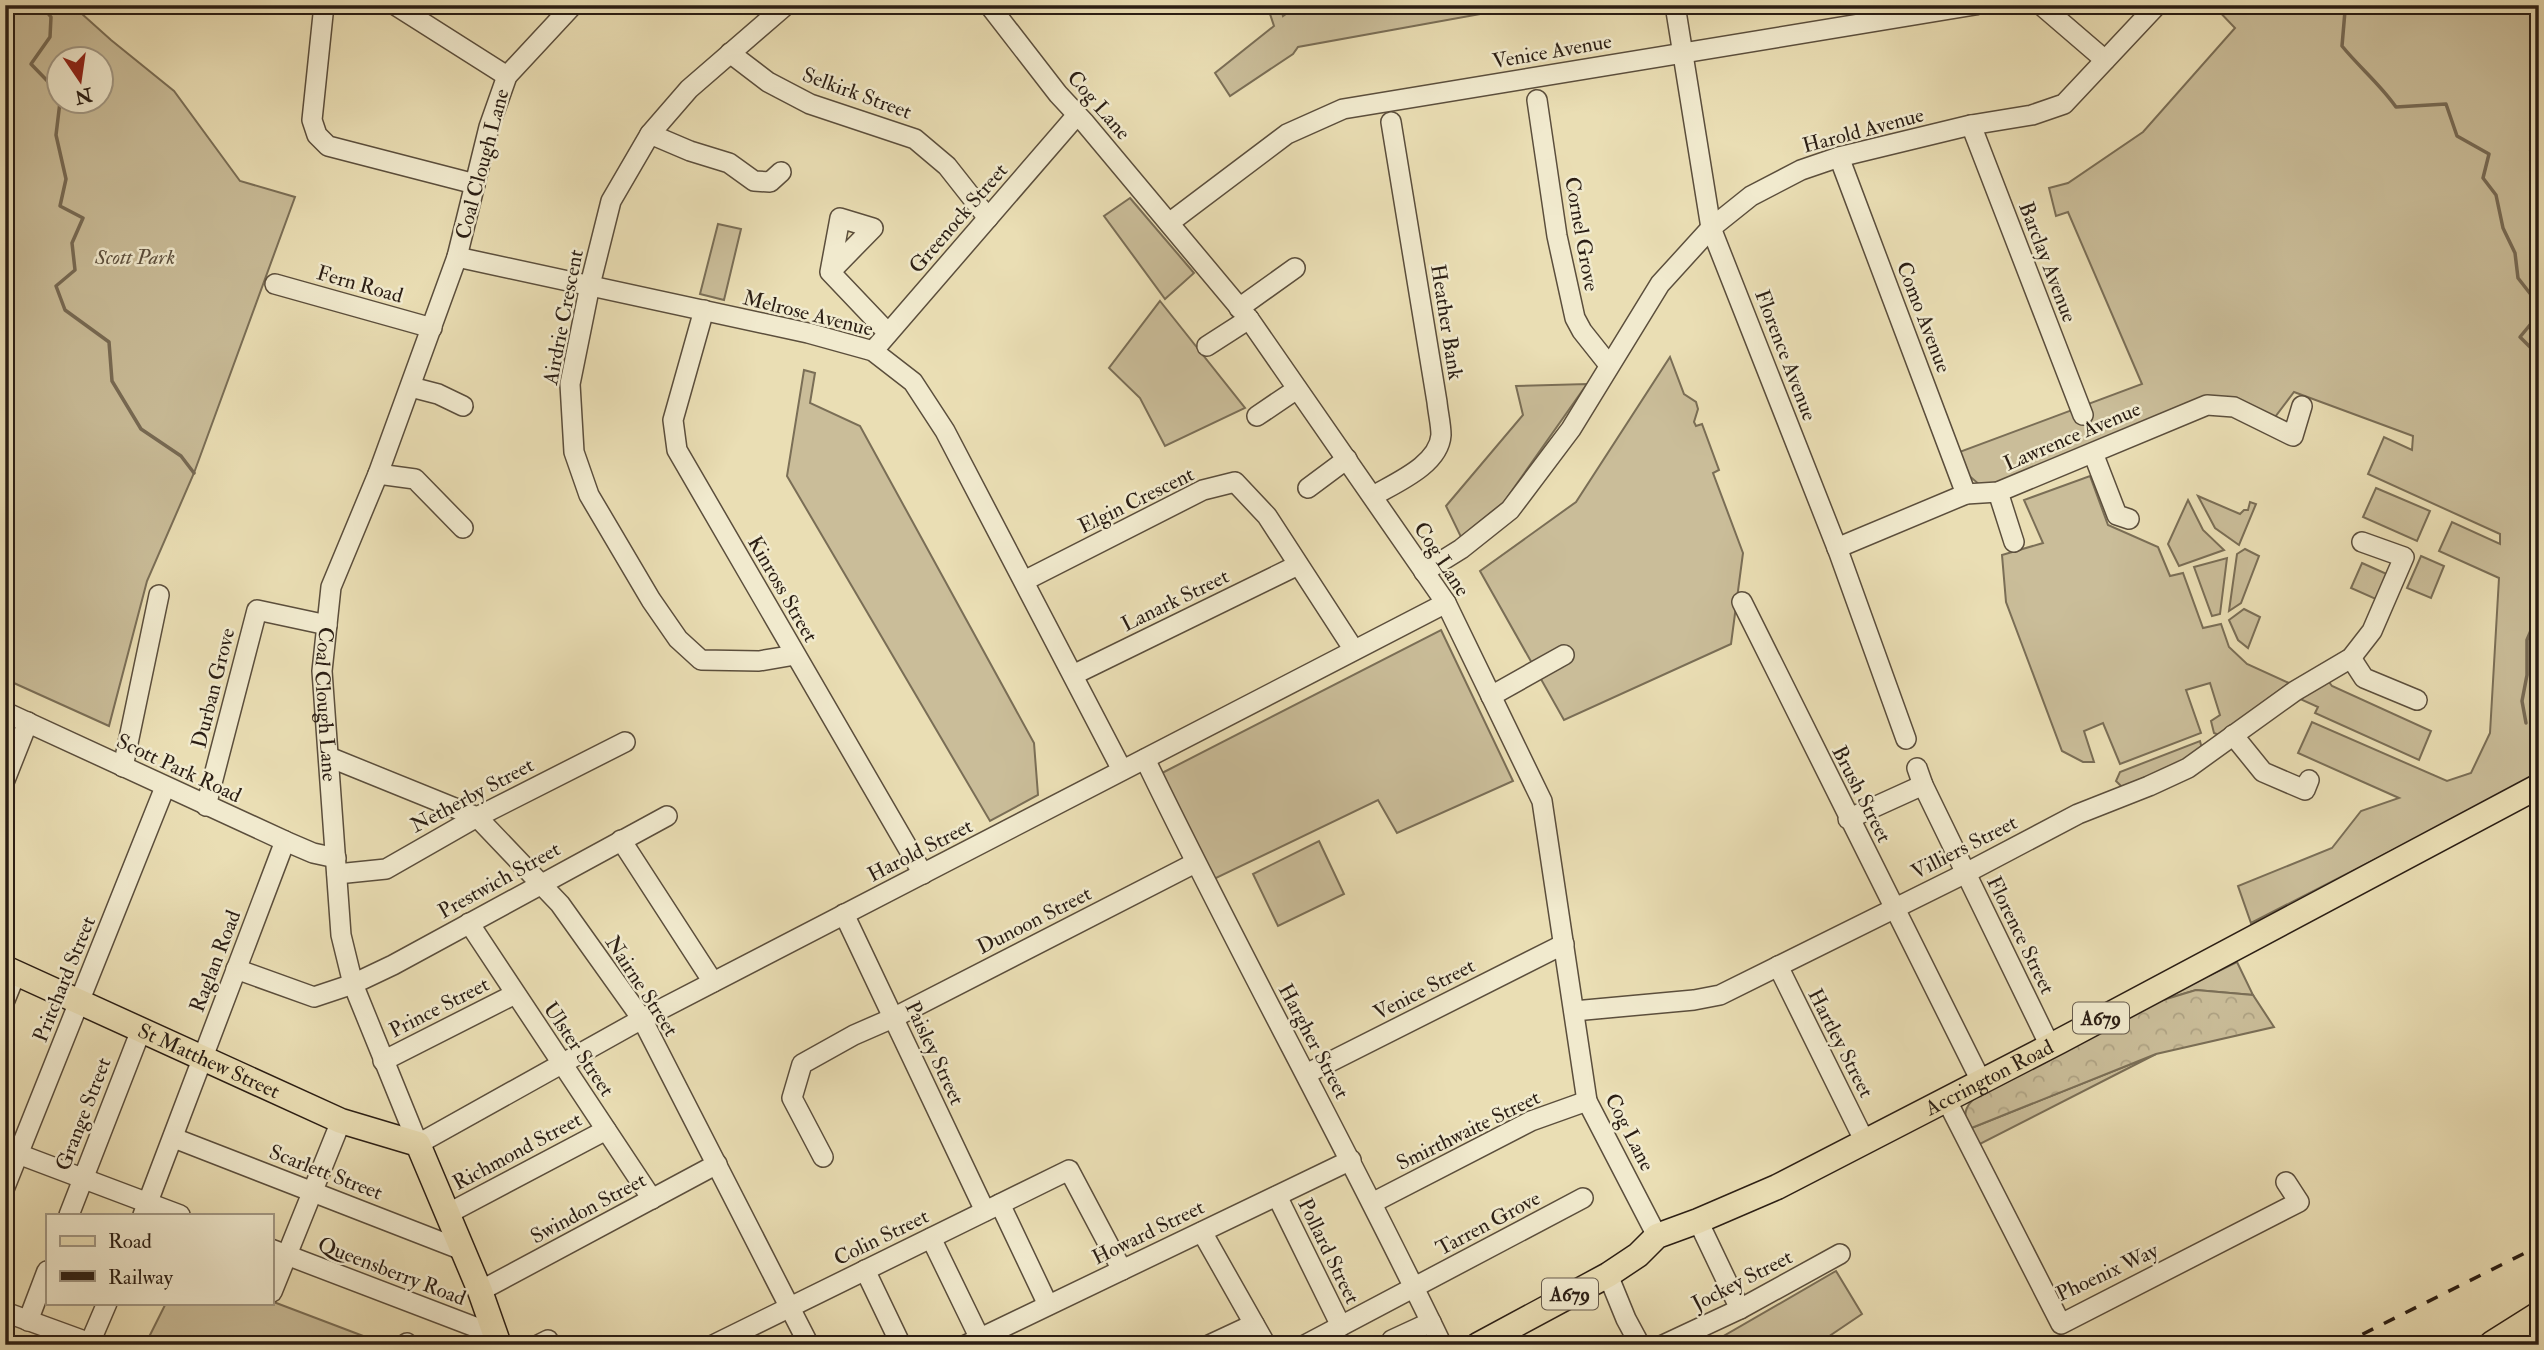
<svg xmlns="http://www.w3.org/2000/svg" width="2544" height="1350" viewBox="0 0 2544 1350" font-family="'IM FELL Double Pica',serif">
<defs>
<pattern id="forest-crowns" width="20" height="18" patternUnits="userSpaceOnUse" patternTransform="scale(1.75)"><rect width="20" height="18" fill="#cabd99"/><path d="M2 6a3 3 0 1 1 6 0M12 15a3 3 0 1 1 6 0" fill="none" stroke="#aea283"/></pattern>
</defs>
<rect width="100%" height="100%" fill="#eadeb4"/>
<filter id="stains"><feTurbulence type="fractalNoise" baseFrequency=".00286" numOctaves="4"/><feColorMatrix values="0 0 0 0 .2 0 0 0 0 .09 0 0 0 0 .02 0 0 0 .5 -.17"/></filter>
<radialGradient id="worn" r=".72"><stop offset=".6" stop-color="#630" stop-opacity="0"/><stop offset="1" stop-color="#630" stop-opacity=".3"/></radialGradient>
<g fill="#cabd99" stroke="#7a6e56" stroke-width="2" fill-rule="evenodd">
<path d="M5 5H72L111 40 174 91 240 181 295 197 194 473 147 581 109 726 5 679ZM60 60H102V102H60Z"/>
<path d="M1267 5H1280L1283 16 1298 5H1530L1298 47 1293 54 1230 96 1215 73 1274 26Z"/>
<path d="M2213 5H2539V149L2530 151 2539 190V775L2251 923 2238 886 2332 848 2361 811 2399 798 2298 753 2312 722 2447 781 2471 773 2490 733 2499 578 2439 551 2452 522 2500 544V534L2368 474 2384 437 2412 450 2413 436 2294 392 2275 417 2229 398 2002 483 1981 486 1959 467 1954 454 2142 384 2068 212 2056 216 2049 188 2068 183 2143 132 2235 28Z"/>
<path d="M1130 198 1194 273 1165 299 1104 216Z"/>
<path d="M718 224 741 229 724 300 700 294Z"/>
<path d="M1160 301 1245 408 1165 446 1140 398 1109 368Z"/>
<path d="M1670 357 1684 394 1696 402 1698 409 1694 422 1696 426 1702 424 1719 470 1713 473 1743 553 1731 644 1564 720 1480 571 1576 502Z"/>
<path d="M804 370 815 373 810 403 860 426 1034 743 1038 795 990 821 787 476Z"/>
<path d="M1587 384 1504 502 1461 537 1446 506 1523 415 1516 386Z"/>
<path d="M2090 476 2108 525 2158 547 2170 576 2183 573 2203 628 2221 624 2229 647 2247 664 2289 683 2219 735 2214 733 2211 721 2220 715 2210 683 2186 690 2201 733 2120 764 2103 723 2084 731 2094 762H2083L2062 751 2006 602 2002 555 2043 543 2024 500Z"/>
<path d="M2376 488 2430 511 2417 541 2363 517Z"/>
<path d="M2198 496 2240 514 2244 510H2248L2250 502 2256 504 2239 545 2215 528Z"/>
<path d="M2188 500 2203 530 2224 550 2179 566 2168 544Z"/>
<path d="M2245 549 2259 556 2241 603 2229 611 2237 554Z"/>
<path d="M2421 556 2444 566 2431 598 2407 588Z"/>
<path d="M2227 558 2220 614 2212 616 2194 567Z"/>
<path d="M2362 563 2389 575 2378 600 2351 588Z"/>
<path d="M2244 609 2260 617 2248 648 2238 640 2229 620Z"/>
<path d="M1441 630 1513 781 1397 833 1378 800 1214 879 1162 773Z"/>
<path d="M2329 682 2332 686 2431 731 2419 760 2315 713 2318 707 2300 699Z"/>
<path d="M2200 741 2202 749 2191 758 2122 787 2116 781 2120 772Z"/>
<path d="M1319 841 1344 894 1278 926 1253 874Z"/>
<path d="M2237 962 2253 995 2196 990 2153 1003Z"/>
<path d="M2156 1054 1978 1145 1969 1129Z"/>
<path d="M1836 1271 1862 1314 1816 1345H1708Z"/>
<path d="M271 1301 387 1345H145L166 1303Z"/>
</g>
<path fill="url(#forest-crowns)" stroke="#7a6e56" stroke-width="2" d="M2196 990 2253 995 2274 1027 2156 1054 1969 1129C1963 1115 1964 1107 1976 1097L2153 1003Z"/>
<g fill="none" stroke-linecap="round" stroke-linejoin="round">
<g stroke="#776a54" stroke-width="3.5">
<path d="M41 5 51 17 50 37 31 64 60 94"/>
<path d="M2338 5 2345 11 2342 46C2359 67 2380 84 2396 107L2446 104 2457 136 2489 154 2483 178 2496 195 2503 228 2515 253 2518 278 2539 305"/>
<path d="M60 102 56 135 66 179 60 206 83 218 72 243 75 270 56 286 65 310 109 342 112 381 141 429 181 456 194 473"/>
<path d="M2539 314 2520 337 2539 356"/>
<path d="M2539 395 2534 408 2539 451"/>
<path d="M2526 723 2522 701 2527 675V640L2539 612"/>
</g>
<defs>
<g id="minor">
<path d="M324 5 312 120 317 135 328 146 475 184"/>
<path d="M395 5 507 76"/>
<path id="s1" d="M573 5 507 76 489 127 457 257 378 474 331 587 322 671 341 935 353 984 418 1144 642 1019 1446 603"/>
<path d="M786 5 689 89 650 134 611 201 590 285 570 384 574 452 589 495 651 600 678 639 701 660 759 661 795 655"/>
<path d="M989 5 1058 94 1085 123 1249 319 1446 603 1542 801 1587 1101 1657 1236"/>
<path d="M1675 5 1711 228 1839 553 1906 739"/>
<path d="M2041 5 2105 60"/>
<path d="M730 53 768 82 810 104 915 139 947 166 988 218"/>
<path d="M1537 100 1557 236 1575 318 1582 331 1609 365"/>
<path d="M1971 125 2083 415"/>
<path d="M650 134 690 151 729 163 754 181 770 182 781 172"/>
<path d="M1839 157 1966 494"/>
<path d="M1169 223 1287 134 1343 109 1975 5"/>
<path d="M457 257 808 333 873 351 913 382 945 431 1122 770"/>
<path d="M830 272 873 228 840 218 830 272 888 333"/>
<path d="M275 284 432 328"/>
<path d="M1239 308 1295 268"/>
<path d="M704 310 673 420 677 450 923 874"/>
<path d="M1207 346 1249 319"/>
<path d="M873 351 1077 115"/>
<path d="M411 387 438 394 463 406"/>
<path d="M1257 416 1297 389"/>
<path d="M2093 453 2117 515 2129 519"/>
<path d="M378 474 415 479 463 528"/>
<path d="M1308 488 1347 459"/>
<path d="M1998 492 2014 542"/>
<path d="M1373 496C1395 483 1439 465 1441 435 1441 424 1438 413 1437 402L1391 122"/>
<path d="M1837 548 1966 494 1998 492 2207 405 2234 407 2293 436 2302 406"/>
<path d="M1424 572 1461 549 1510 510 1571 429 1660 284 1711 228 1751 196 1801 170 1839 157 1971 125 2032 115 2064 104 2157 5"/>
<path d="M1024 581 1203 490 1235 482 1267 516 1354 650"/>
<path d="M1742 602 1981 1081"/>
<path d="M2351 658 2364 678 2417 700"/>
<path d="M1073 675 1298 565"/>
<path d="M1491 696 1564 655"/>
<path d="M5 712 285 841 313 853 336 858"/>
<path d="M2233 735 2263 772 2305 790 2309 780"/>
<path d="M329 757 477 817 560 904 642 1019 809 1345"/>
<path d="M1145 759C1240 956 1347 1147 1442 1345"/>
<path d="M123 767 159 595"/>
<path d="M1917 768 1923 785 2050 1046"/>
<path d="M5 780 28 722"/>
<path d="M206 806 257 610 327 625"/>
<path d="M1848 819 1923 785"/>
<path d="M621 840 713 982"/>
<path d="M337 874 386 869 477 817 625 742"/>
<path d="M844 914 985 1211"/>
<path d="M469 923 652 1199"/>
<path d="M1778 966 1864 1140"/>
<path d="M236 969 314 997 353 984 393 965 667 816"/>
<path d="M5 1000 16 973"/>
<path d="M1574 1011 1694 1000 1720 995 1966 873 2078 814 2149 786 2188 768 2295 691 2351 658 2372 631 2404 557 2362 542"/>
<path d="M383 1061 515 994"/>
<path d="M1306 1074 1564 944"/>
<path d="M1946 1099 2061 1324 2299 1202 2286 1182"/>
<path d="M174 1138 462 1250"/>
<path d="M5 1149 180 1215"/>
<path d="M823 1157 792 1098 802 1064 854 1035 893 1018 1195 863"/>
<path d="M5 1187 165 787"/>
<path d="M1277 1196 1341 1326"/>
<path d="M1372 1203 1531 1121 1587 1101"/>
<path d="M1000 1204 1048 1305"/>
<path d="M449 1213 606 1130"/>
<path d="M69 1215 141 1030"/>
<path d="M143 1215 285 841"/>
<path d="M1698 1221 1740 1309"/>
<path d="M1202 1232 1266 1345"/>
<path d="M931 1238 983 1345"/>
<path d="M271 1249 496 1335"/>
<path d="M865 1270 901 1345"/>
<path d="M1608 1275 1626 1319 1640 1345"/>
<path d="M480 1291 717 1164"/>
<path d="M272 1292 341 1121"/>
<path d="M5 1312 90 1343"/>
<path d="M28 1321 47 1271"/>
<path d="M89 1345 107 1303"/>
<path d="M406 1345 407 1343"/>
<path d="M538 1345 548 1340"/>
<path d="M713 1345 1069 1170 1122 1270"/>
<path d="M966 1345 1351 1160"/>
<path d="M1209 1345 1254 1324"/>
<path d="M1305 1345 1583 1198"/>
<path d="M1391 1345 1392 1340 1431 1322"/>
<path d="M1663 1345 1740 1309 1840 1254"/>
</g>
<g id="major">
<path id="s2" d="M5 968 341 1121 418 1144 480 1291 499 1345"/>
<path id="s3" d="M1478 1345 1608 1275 1638 1255 1657 1236 1698 1221 1777 1187 2060 1041 2539 786"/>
</g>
<path id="highway" d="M2493 1345 2539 1316"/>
</defs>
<use href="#minor" stroke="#5b4e3c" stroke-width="22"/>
<use href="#major" stroke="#2b1e14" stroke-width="27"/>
<use href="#highway" stroke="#2b1e14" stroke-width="31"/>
<use href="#minor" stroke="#f1eace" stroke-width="19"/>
<use href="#major" stroke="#eadeb4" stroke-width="24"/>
<use href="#highway" stroke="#eadeb4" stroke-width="28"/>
<path stroke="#2b1e14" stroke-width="3.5" stroke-dasharray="12 12" stroke-linecap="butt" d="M2341 1345 2539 1246"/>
</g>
<g text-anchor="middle" stroke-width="5" stroke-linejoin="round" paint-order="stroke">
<g fill="#f1eace" stroke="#665b4c" stroke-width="2">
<rect x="2073" y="1002.5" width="56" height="31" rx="5"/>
<rect x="1542" y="1278.5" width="56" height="31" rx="5"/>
</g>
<g font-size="19" font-weight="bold" fill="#2b1e14">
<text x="2101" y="1025">A679</text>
<text x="1570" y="1301">A679</text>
</g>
<g font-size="21" fill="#2b1e14" stroke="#f1eace">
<text transform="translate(1552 51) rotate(-10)" y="7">Venice Avenue</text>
<text transform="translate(857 93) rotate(20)" y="7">Selkirk Street</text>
<text transform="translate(1099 105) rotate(49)" y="7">Cog Lane</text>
<text transform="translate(1863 130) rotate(-15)" y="7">Harold Avenue</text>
<text transform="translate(482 164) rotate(-75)" y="7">Coal Clough Lane</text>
<text transform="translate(958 218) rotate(-49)" y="7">Greenock Street</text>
<text transform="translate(1582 234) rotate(80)" y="7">Cornel Grove</text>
<text transform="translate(2048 262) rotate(69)" y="7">Barclay Avenue</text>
<text transform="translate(360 284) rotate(16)" y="7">Fern Road</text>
<text transform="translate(808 313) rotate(14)" y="7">Melrose Avenue</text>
<text transform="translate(563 317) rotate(-79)" y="7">Airdrie Crescent</text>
<text transform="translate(1924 317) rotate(69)" y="7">Como Avenue</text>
<text transform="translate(1447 322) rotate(81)" y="7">Heather Bank</text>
<text transform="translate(1786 355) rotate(69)" y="7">Florence Avenue</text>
<text transform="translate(2072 436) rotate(-23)" y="7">Lawrence Avenue</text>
<text transform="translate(1136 500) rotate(-26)" y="7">Elgin Crescent</text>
<text transform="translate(1442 559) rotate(57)" y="7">Cog Lane</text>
<text transform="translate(783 589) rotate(60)" y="7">Kinross Street</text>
<text transform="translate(1175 600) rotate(-26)" y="7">Lanark Street</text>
<text transform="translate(213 688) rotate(-76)" y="7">Durban Grove</text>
<text dy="7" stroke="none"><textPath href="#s1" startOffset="756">Coal Clough Lane</textPath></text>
<text transform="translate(179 768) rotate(25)" y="7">Scott Park Road</text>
<text transform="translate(1862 794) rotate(63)" y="7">Brush Street</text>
<text transform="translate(472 795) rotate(-28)" y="7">Netherby Street</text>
<text transform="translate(1964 847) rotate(-27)" y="7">Villiers Street</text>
<text transform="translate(920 850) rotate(-27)" y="7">Harold Street</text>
<text transform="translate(499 880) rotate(-29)" y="7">Prestwich Street</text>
<text transform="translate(1034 920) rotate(-27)" y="7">Dunoon Street</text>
<text transform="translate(2021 935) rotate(64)" y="7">Florence Street</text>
<text transform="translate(215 961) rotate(-69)" y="7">Raglan Road</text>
<text transform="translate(64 979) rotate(-68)" y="7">Pritchard Street</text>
<text transform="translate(642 986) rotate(57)" y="7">Nairne Street</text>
<text transform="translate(1424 989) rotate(-27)" y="7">Venice Street</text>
<text transform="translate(439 1007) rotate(-27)" y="7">Prince Street</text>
<text transform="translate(1314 1041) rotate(62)" y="7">Hargher Street</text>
<text transform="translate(1841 1043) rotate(63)" y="7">Hartley Street</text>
<text transform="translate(579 1049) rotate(56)" y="7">Ulster Street</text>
<text transform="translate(935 1053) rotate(65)" y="7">Paisley Street</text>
<text dy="7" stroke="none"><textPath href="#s2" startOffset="224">St Matthew Street</textPath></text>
<text dy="7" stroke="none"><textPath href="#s3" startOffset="579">Accrington Road</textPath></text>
<text transform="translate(83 1114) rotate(-69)" y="7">Grange Street</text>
<text transform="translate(1468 1130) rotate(-26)" y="7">Smirthwaite Street</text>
<text transform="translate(1630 1132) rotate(63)" y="7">Cog Lane</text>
<text transform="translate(517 1151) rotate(-28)" y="7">Richmond Street</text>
<text transform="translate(326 1172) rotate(21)" y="7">Scarlett Street</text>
<text transform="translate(588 1208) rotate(-28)" y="7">Swindon Street</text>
<text transform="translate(1488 1223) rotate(-28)" y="7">Tarren Grove</text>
<text transform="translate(1148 1232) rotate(-26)" y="7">Howard Street</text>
<text transform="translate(881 1237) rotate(-26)" y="7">Colin Street</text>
<text transform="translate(1329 1251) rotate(64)" y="7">Pollard Street</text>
<text transform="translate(392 1271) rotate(21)" y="7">Queensberry Road</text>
<text transform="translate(2107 1272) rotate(-25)" y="7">Phoenix Way</text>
<text transform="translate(1742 1280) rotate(-27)" y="7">Jockey Street</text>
</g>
<g font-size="21" font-style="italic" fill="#5b4e3c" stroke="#f1eace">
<text x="135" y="264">Scott Park</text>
</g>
</g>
<rect width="2544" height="1350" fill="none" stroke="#eadeb4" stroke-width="28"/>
<rect x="7" y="7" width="2530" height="1336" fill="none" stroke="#2b1e14" stroke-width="3.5"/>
<rect x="14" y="14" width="2516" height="1322" fill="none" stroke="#2b1e14" stroke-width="2"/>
<rect x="46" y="1214" width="228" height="91" fill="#f1eace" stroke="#a29884" stroke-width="2"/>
<rect x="60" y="1236" width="35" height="10" fill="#eadeb4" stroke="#a29884" stroke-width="2"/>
<text x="108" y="1248" font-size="21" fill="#2b1e14">Road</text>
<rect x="60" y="1271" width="35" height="10" fill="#2b1e14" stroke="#a29884" stroke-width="2"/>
<text x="108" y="1284" font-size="21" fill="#2b1e14">Railway</text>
<g transform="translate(80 80) rotate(167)"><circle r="33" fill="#f1eace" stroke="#a29884" stroke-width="2"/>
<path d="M0-5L12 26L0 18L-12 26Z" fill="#8f2418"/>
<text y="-10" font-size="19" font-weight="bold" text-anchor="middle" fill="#2b1e14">N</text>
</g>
<rect width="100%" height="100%" filter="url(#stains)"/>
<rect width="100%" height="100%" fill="url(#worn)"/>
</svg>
